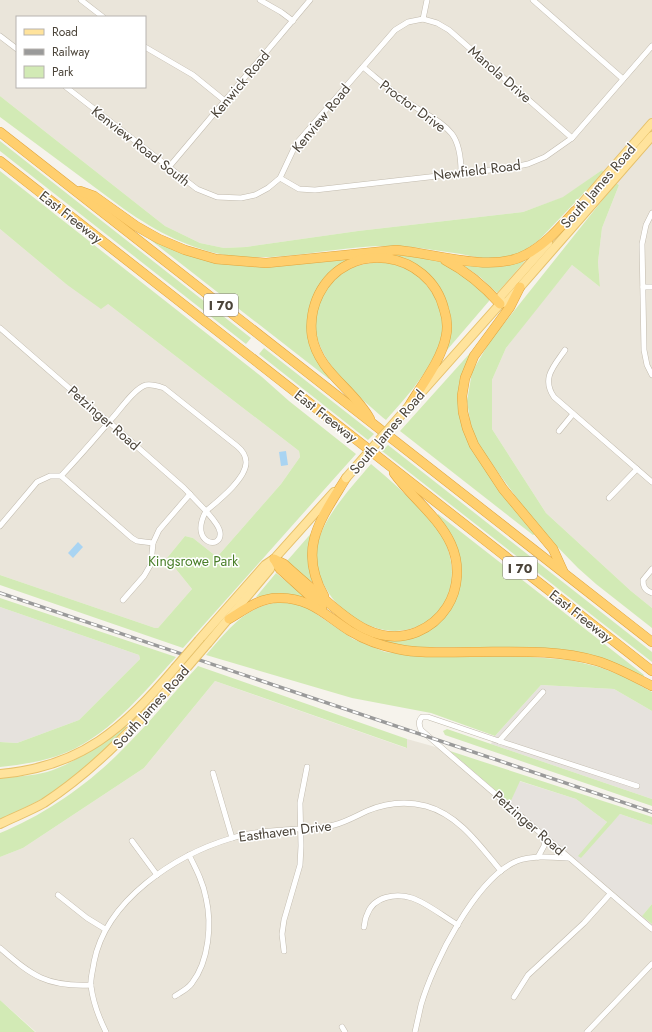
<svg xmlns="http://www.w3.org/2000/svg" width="652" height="1032" viewBox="0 0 652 1032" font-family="Jost,sans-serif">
<rect width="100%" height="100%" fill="#f6f3ec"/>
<g fill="#eae5da" fill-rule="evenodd">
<path d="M0 0H652V608L631 591 546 513 492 429V380L506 348 529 318 572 265 600 287 598 262 602 228 619 185 602 170 564 197 523 212 358 231 246 247 224 248 200 243 165 226 0 96ZM17 17H145V87H17Z"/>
<path d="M0 229 66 284 108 304 299 451 300 457 281 484 217 557 193 538 185 536 167 558 192 589 158 628H155L0 575Z"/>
<path d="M215 681 406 748 407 739 450 751 652 924V1032H36L0 1000V857L23 848 144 768Z"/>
</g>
<g fill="#e6e2dd">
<path d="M0 607 139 655 140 659 79 720 17 743 0 742Z"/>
<path d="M541 685 614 689 652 711V799L491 744 495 736Z"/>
<path d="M519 781 576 799 607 822 579 856 620 814 652 825V904L642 916 510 803Z"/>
</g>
<g fill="#d2eab5">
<path d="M0 96 165 226 200 243 224 248 246 247 358 231 523 212 563 197 602 170 604 172 540 239C526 251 512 258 494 259 483 259 471 256 461 254 438 251 415 246 391 246 351 245 311 255 271 257 258 257 244 258 231 256 191 250 157 232 124 209L0 117Z"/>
<path d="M0 141 251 338 246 344 0 151Z"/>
<path d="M0 171 262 377 289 401 356 454 183 648 0 585V575L155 628H158L192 589 167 558 185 536 193 538 217 557 281 484 300 457 299 451 108 304 101 309 66 284 0 229Z"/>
<path d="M616 183 619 185 602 228 598 262 600 287 572 265 506 348 492 380V429L546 513 631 591 652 608V628L596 584 578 568 538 527 484 453 476 439 471 427 467 401 472 372 490 341Z"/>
<path d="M148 238 215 261 357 255 336 268 309 325 331 377 329 379Z"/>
<path d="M392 253C407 255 422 256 435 260 456 265 473 283 489 296V301L447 350C452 327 451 307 439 286L392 255Z"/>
<path d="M525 261 497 293 480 277 463 265 496 267 505 266Z"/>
<path d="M386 262C409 269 421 273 434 296 436 299 439 303 440 306 455 346 410 393 386 420 351 390 289 340 327 289 344 267 359 263 386 262Z"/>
<path d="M264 348 374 434 368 440 259 354Z"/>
<path d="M471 352 473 354 467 365 463 422 535 534 533 535 400 431Z"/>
<path d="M388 445 652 652V662L382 451Z"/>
<path d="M371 464C389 479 406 494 422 511 428 518 435 524 440 532 479 599 415 660 352 616 342 609 333 601 327 590 316 573 313 555 320 536 329 511 354 484 371 464Z"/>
<path d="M438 514 644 675 643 677 597 657 568 651 526 648 415 647 400 645 379 640 380 638 427 630 460 580 437 516Z"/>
<path d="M314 530 308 565 312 581 311 583 287 561Z"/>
<path d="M276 573 309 600 271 595 256 597Z"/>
<path d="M0 598 176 657C142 694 107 739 57 756 39 762 19 765 0 767V742L17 743 79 720 140 659 139 655 0 607Z"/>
<path d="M284 602 295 604 306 607 353 639 385 652 421 656 505 655 570 660 599 667 623 676 652 692V711L614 689 541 685 495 736 431 713 352 698 206 655C229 629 246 604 284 602Z"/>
<path d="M198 666 407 739V748L215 681 144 768 23 848 0 857V833C42 816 83 788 116 756 145 728 171 696 198 666Z"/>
<path d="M125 726 127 728C109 746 91 765 70 781 49 797 24 808 0 820V777C15 777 32 776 47 772 75 763 102 744 125 726Z"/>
<path d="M447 729 652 799V806L445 735 443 731Z"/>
<path d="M450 751 652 817V825L620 814 581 858 578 856 607 822 576 799 520 781 510 803Z"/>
<path d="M652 904V924L642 916Z"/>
<path d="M0 1000 35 1032H36H0Z"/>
</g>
<g fill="#a9d4f2">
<path d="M286 451 288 465 281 466 279 452Z"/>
<path d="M78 542 83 547 73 558 68 553Z"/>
</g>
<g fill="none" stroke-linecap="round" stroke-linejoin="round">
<defs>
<g id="street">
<path d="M81 0 103 17"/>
<path d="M260 0 281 12 293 21"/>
<path d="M533 0 623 79"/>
<path d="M423 19 427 0"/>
<path d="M0 36 17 49"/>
<path d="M145 47 193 75 225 101"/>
<path d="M363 67C379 80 394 94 412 105 425 114 442 121 452 134 460 145 461 159 461 172"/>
<path d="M66 87 197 189 217 197 241 198 255 195 268 188 280 178 296 144 395 30 408 22 423 19 437 23 449 30 572 138"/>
<path d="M169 167 310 0"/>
<path d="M280 178 299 189 315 190 508 168 528 164 545 157 572 138 652 46"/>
<path d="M652 213 646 225 642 244 644 350 647 365 652 375"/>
<path d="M643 287H652"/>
<path d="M0 328 100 415 109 422 184 488 206 511C218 501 247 478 246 462 246 455 242 450 237 446L164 388C158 386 153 384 146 385 135 388 122 407 115 415 97 436 80 456 61 476H50L37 482 0 526"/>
<path d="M565 350C554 366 541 378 554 397L652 482"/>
<path d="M559 431 573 414"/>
<path d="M61 476 132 538 137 541 153 543"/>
<path d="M609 498 637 469"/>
<path d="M206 511C211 517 219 525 220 532 223 551 188 544 206 511Z"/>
<path d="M652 569 643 580C643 587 645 590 652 593"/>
<path d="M123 600 144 576 151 564 153 543 159 530 190 494"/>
<path d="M543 692 499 741 428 717H422C418 721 419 725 421 730L652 929"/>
<path d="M499 741 637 786"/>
<path d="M213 773 232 838"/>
<path d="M132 841 157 875"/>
<path d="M538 857 544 846 545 838"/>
<path d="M58 895 87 918 105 929"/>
<path d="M364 927C365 923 365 918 367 915 373 896 396 893 412 898 427 903 444 917 458 925"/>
<path d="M0 948C32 976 47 987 91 985"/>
<path d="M284 951 282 934 284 920 300 865 301 846 300 803 307 767"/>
<path d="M175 996C181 992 188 989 192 983 209 961 212 924 206 898 203 882 196 869 189 855"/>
<path d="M514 997 528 975 584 923 610 894"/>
<path d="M342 1027 345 1032"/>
<path d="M106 1032C99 1018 93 1002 91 986 90 979 93 970 94 962 106 900 175 855 232 838 248 833 266 831 283 830 300 828 317 830 334 825 346 822 356 816 367 811 386 803 407 801 426 806 459 815 480 846 501 871"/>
<path d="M415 1032C417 1023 419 1014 421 1005 433 963 476 878 517 861 533 855 552 857 569 858"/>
<path d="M587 1032 652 964"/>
</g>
<g id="primary">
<path d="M571 216 652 123"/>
<path d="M500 304 507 302 652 136"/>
<path d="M420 394 500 304 501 296 548 243"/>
<path d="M199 640 265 565 274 559 334 492"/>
<path d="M208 643 270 569 274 559"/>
<path d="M0 774C82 767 124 728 175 668"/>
<path d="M0 824C14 817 30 811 44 803 99 767 141 720 184 671"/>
</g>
<g id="highway">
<path d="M0 132 652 642"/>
<path d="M0 161 652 671"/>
<path d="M80 191 94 196 136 226 159 239 185 250 216 259 266 263 396 250C434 253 493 274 527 254 546 244 560 227 575 211"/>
<path d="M445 260C466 271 484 286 500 304"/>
<path d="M520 287 510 307 474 356 465 378 462 396 463 412 467 428 474 445 503 489 553 549 563 571"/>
<path d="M370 419C354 389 318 372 312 336 310 322 313 306 319 294 347 238 429 250 444 309 447 318 448 327 446 336 442 359 421 386 409 406"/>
<path d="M274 559 284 564C297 576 310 587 323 598 349 621 379 647 417 632 429 627 440 618 447 607 459 588 460 564 451 544 438 516 411 497 394 473"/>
<path d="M275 560 280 569 322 607"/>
<path d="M324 596C297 548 321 519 346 478"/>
<path d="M229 619C244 610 259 598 278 598 310 597 326 616 350 631 365 640 382 646 398 649 421 654 447 652 471 652 513 652 556 649 597 661 617 667 634 677 652 686"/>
</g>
</defs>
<use href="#street" stroke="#c2bbae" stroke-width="6"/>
<use href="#primary" stroke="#e6c16a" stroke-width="10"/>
<use href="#highway" stroke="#e0a43c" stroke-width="10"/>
<use href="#street" stroke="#fff" stroke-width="5"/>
<use href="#primary" stroke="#ffe39c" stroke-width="8"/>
<use href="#highway" stroke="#ffcf6e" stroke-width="9"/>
<defs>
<path id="rail" d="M0 593 652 812"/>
</defs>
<use href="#rail" stroke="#9a9a9a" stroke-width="3.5"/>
<use href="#rail" stroke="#fff" stroke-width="2" stroke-dasharray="6" stroke-linecap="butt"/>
<defs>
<g id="primary-bridge">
<path d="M346 478 409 406"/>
<path d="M175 668 199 640"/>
<path d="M184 671 208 643"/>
</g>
</defs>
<use href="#primary-bridge" stroke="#e6c16a" stroke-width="10" stroke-linecap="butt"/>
<use href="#primary-bridge" stroke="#ffe39c" stroke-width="8"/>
</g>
<g text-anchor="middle" stroke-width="3" stroke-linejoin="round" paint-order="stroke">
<g fill="#fff" stroke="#817c74" stroke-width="1">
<rect x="204" y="294" width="34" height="22" rx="3"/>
<rect x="503" y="557" width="34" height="22" rx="3"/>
</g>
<g font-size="13" font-weight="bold" fill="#4b4439">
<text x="221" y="310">I 70</text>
<text x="520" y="573">I 70</text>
</g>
<g font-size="14" fill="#4b4439" stroke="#fff">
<text transform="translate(500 74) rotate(41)" y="5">Manola Drive</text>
<text transform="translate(240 84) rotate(-50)" y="5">Kenwick Road</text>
<text transform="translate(413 106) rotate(36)" y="5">Proctor Drive</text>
<text transform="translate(321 118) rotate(-51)" y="5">Kenview Road</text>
<text transform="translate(141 146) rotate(38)" y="5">Kenview Road South</text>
<text transform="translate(477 170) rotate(-7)" y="5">Newfield Road</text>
<text transform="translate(598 186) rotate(-49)" y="5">South James Road</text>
<text transform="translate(71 217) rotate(38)" y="5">East Freeway</text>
<text transform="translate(326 416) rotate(38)" y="5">East Freeway</text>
<text transform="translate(104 418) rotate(41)" y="5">Petzinger Road</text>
<text transform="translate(387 432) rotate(-49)" y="5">South James Road</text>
<text transform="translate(581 616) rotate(38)" y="5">East Freeway</text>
<text transform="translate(151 707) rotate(-48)" y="5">South James Road</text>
<text transform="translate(529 823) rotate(41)" y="5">Petzinger Road</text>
<text transform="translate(285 831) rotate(-7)" y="5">Easthaven Drive</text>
</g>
<g font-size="14" fill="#4a7f2a" stroke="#fff">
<text x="193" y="566">Kingsrowe Park</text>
</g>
</g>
<rect x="16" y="16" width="130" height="72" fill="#ffffff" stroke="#b7b4b0"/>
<rect x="24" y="29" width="20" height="6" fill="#ffe39c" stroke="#b7b4b0"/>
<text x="52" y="36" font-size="12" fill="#4b4439">Road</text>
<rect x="24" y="49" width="20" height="6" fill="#9a9a9a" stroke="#b7b4b0"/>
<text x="52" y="56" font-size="12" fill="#4b4439">Railway</text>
<rect x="24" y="66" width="20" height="12" fill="#d2eab5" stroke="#b7b4b0"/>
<text x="52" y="76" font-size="12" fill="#4b4439">Park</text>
</svg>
